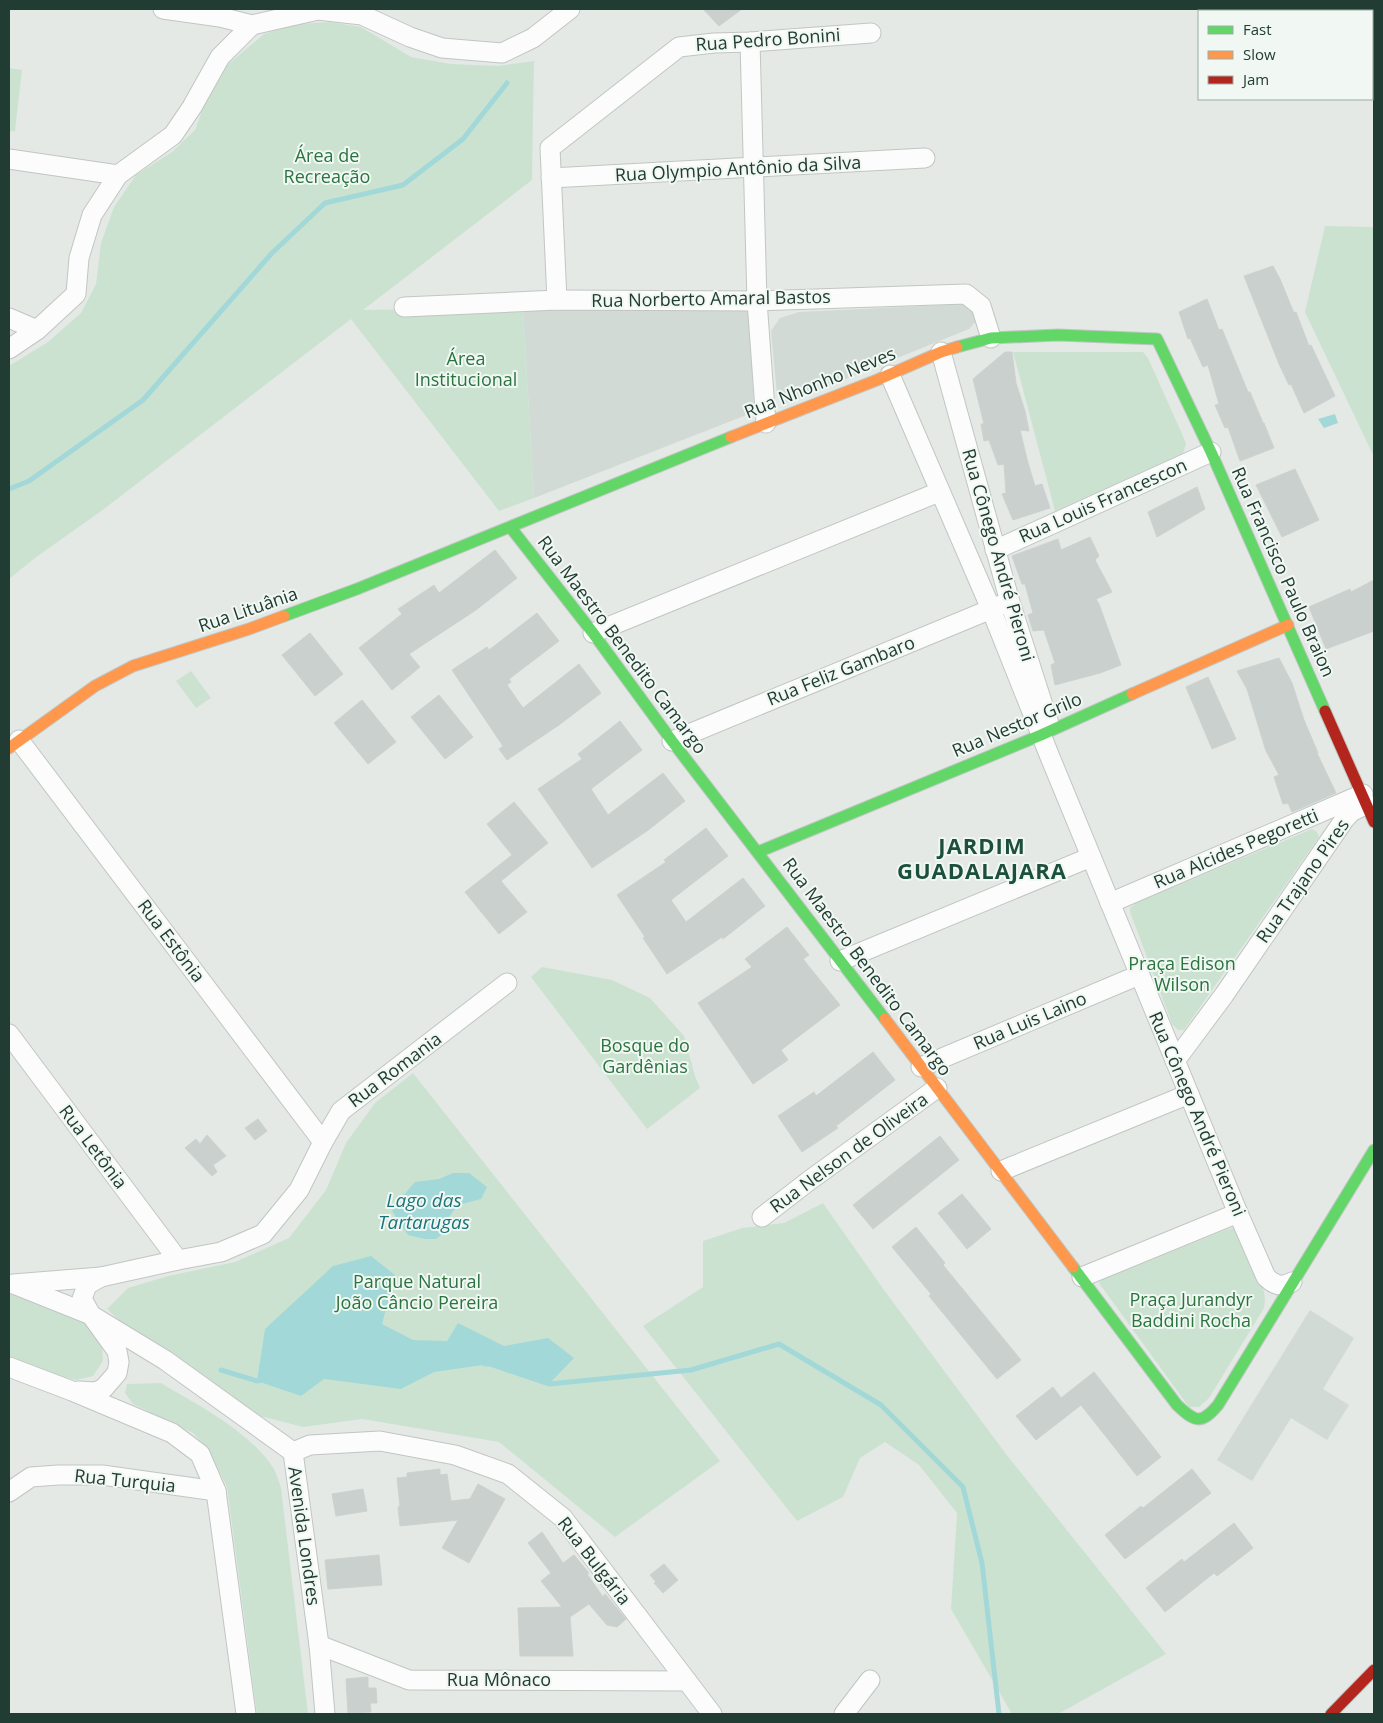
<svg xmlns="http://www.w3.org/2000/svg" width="1383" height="1723" viewBox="0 0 1383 1723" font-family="'Open Sans',sans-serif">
<rect width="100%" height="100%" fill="#e4e9e6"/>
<g fill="#d1dad5">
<path d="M964 304 972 307 976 321 969 329 786 403 777 394 771 331 780 318 799 312Z"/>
<path d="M742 306 749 310 754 409 744 416 534 498 523 307Z"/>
<path d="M1310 1310 1354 1338 1323 1389 1349 1405 1327 1440 1291 1418 1252 1481 1217 1460Z"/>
</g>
<g fill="#cce2d0">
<path d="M330 22 361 27 411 57 451 64 498 66 534 61 532 180 363 310 523 307 534 498 499 511 351 319 104 509 35 558 9 579V366L48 342 81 313 96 284 101 243 114 207 136 175 172 152 195 130 207 97 226 66 264 34 296 24Z"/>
<path d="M9 68 22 70 15 131H9Z"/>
<path d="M1325 226 1374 227V457L1305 312Z"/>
<path d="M1013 352H1143L1148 358 1183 436 1186 444 1183 454 1055 511Z"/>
<path d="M191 671 211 698 196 708 176 681Z"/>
<path d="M1312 829 1317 832 1319 837 1184 1030H1178L1172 1024 1130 912V908L1136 903Z"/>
<path d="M542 967 612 980 650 998 684 1036 695 1076 700 1088 647 1129 531 977Z"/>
<path d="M413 1073 720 1461 615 1537 499 1442 362 1419 303 1427 260 1416 135 1335 107 1309 128 1288 168 1276 235 1262 289 1238 326 1190 346 1143 375 1103Z"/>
<path d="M823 1203 884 1290 1006 1454 1166 1654 1058 1714H1012L951 1609 957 1513 919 1465 885 1442 860 1458 843 1497 797 1521 643 1326 703 1287V1241L742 1228 784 1223Z"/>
<path d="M1234 1228 1237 1233 1264 1291 1265 1300 1264 1308 1209 1398 1199 1407H1189L1099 1283 1102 1279 1228 1229Z"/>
<path d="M9 1292 84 1319 102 1342 103 1361 93 1376 76 1380 57 1376 9 1358Z"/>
<path d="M161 1383C199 1406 250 1431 274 1469 277 1475 279 1482 281 1488L308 1714H257L227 1487 208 1449 193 1433 133 1404 125 1393 127 1384Z"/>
</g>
<g fill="#a3d8d8">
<path d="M1335 414 1338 423 1324 428 1318 419Z"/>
<path d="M453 1173H469L487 1187 481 1199 458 1205 449 1217 446 1231 436 1239H425L408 1235 392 1211 402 1197 415 1182 439 1179Z"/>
<path d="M371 1256 395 1275 382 1324 413 1340 447 1341 458 1323 504 1346 548 1338 574 1358 549 1384 490 1364 434 1372 401 1389 324 1379 301 1396 257 1381 265 1329 333 1266Z"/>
</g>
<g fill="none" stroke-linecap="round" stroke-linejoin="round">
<g stroke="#a3d8d8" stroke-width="5">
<path d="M9 489 29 481 143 400 272 253 325 203 403 185 463 139 507 83"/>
<path d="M485 1364H490L549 1384 691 1370 779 1344 881 1405 963 1487 982 1563 999 1714"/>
<path d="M221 1370 257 1381 262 1380"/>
</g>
</g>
<g fill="#cad0cd" stroke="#ccd2cf">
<path d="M703 9H742L719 26Z"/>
<path d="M1273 266 1280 279 1294 313 1296 312 1309 346 1311 345 1335 396 1304 413 1291 384 1289 385 1279 364 1244 276Z"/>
<path d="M1207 299 1219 330 1222 329 1248 392H1250L1263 423H1264L1274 448 1240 461 1228 427 1225 428 1215 405 1219 404 1208 365 1203 367 1190 338 1188 339 1179 312Z"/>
<path d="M1005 352H1012L1016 383 1025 411 1029 431 1020 430 1028 463 1035 486 1042 484 1050 508 1013 520 1002 494 1006 493 1004 464 998 465 989 440 984 441 981 424H984L973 379Z"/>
<path d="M1295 469 1319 520 1282 537 1256 485Z"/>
<path d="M1197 487 1205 509 1157 537 1148 512Z"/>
<path d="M1090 537 1099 556 1095 560 1112 592 1096 599 1099 604 1121 665 1100 673 1055 685 1051 665 1055 663 1044 630 1033 631 1028 615 1033 613 1025 584H1022L1012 556 1058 539 1061 550Z"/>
<path d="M495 550 517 578 476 610 409 654 420 667 392 690 359 648 402 614 398 609 434 585 439 593Z"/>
<path d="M1374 580V631L1326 649 1309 607 1350 589 1351 592Z"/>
<path d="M537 613 559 641 509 679 511 682 507 685 523 708 579 664 601 693 559 725 507 760 499 749 503 746 452 670 487 647 489 650Z"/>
<path d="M310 633 343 674 315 696 282 655Z"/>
<path d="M1279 658 1292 683 1304 720 1318 753H1317L1336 793 1292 812 1288 803 1283 804 1274 777 1279 775 1266 751 1247 689 1237 671Z"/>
<path d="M1208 677 1236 739 1212 749 1186 687Z"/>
<path d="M439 695 473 737 445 759 411 717Z"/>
<path d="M362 700 396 742 368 764 334 723Z"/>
<path d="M620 721 642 750 591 789 608 815 663 773 685 801 647 831 592 868 538 789 582 759 578 754Z"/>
<path d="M514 802 548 843 501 881 527 912 499 934 465 892 512 855 487 824Z"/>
<path d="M706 828 728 856 671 900 686 922 743 878 765 906 723 939 722 937 667 974 643 938 645 937 617 895 666 862 664 860Z"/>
<path d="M787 927 809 955 803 959 840 1005 781 1050 788 1060 753 1084 698 1003 752 967 745 959Z"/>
<path d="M873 1052 895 1080 836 1126 838 1128 802 1152 778 1116 814 1092 816 1096Z"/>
<path d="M258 1119 267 1131 255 1140 245 1128Z"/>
<path d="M207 1135 226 1156 213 1165 217 1172 212 1176 185 1148 196 1139 200 1144Z"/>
<path d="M940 1136 959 1160 873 1229 853 1205Z"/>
<path d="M962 1194 991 1229 967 1249 938 1213Z"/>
<path d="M916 1227 945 1263 943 1265 1021 1360 997 1379 929 1296 931 1294 892 1247Z"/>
<path d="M1094 1372 1161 1457 1137 1476 1081 1405 1036 1440 1016 1416 1053 1387 1061 1398Z"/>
<path d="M440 1469V1475L447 1474 451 1501 470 1499 478 1484 505 1499 469 1563 442 1548 458 1520 400 1526 398 1507 400 1506 397 1478 407 1477V1473Z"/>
<path d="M1192 1469 1211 1493 1125 1559 1105 1535 1141 1506 1143 1508Z"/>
<path d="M363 1489 367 1511 336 1516 332 1494Z"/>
<path d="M1234 1523 1253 1548 1217 1576 1214 1573 1165 1612 1146 1588 1182 1559 1184 1562Z"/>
<path d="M542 1532 563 1563 574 1555 589 1573 587 1574 603 1597 605 1594 626 1619 617 1627 607 1625 589 1604 570 1617 573 1656H520L518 1608 562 1607 541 1581 551 1573 528 1543Z"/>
<path d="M379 1555 382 1585 328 1589 325 1560Z"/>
<path d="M664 1564 678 1580 663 1593 654 1583 656 1582 650 1575Z"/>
<path d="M368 1677V1688H376L377 1703H370L371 1712 348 1713 346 1679Z"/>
</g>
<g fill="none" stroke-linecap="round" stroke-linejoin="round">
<defs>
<g id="street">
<path d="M163 9 220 17 252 25"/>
<path d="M750 42 757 301 766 423"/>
<path d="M9 159 118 175"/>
<path d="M551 178 925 158"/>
<path d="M557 300 550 148 679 47 714 43 750 42 871 33"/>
<path d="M404 307 557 300 757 301 966 294 981 306 991 338"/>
<path d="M9 318 37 330"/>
<path d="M9 349 37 330 76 294 79 258 92 215 118 175 173 135 192 107 220 57 252 25 318 10 362 15 410 37 442 48 502 53 533 38 570 9"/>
<path d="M941 352 1010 602 1049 724"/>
<path d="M890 375 991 609 1050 757 1238 1213 1266 1277C1274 1285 1282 1288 1292 1282"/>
<path d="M995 550 1211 452"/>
<path d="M593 633 939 492"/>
<path d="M19 740 323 1142"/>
<path d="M672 741 1001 605"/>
<path d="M1110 903 1363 794"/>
<path d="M840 961 1091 857"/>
<path d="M9 1034 178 1260"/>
<path d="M1175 1061 1224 995 1344 820 1351 812 1367 804"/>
<path d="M921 1067 1139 975"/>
<path d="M1001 1171 1189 1094"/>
<path d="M762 1217 810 1180 937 1088"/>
<path d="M1082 1277 1238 1213"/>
<path d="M13 1284 101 1277 178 1260 221 1252 263 1234 299 1190 323 1142 341 1111 507 983"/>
<path d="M16 1285 91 1315 165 1360 293 1452 319 1645 325 1714"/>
<path d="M9 1367 72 1391 172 1433 200 1454 216 1491 246 1714"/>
<path d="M78 1391 96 1392 104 1388 117 1373 119 1362 117 1351 91 1315 82 1299 87 1285 101 1277"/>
<path d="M293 1452 310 1445 380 1441 455 1455 508 1474 563 1518 712 1714"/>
<path d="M9 1492 31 1477 58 1475H102L216 1491"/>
<path d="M319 1645 409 1680 687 1681"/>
<path d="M844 1714 870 1680"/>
</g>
<g id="fast">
<path d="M957 347 991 338 1058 335 1157 339 1211 452 1325 711"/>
<path d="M511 528 593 633 672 741 885 1019"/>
<path d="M284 616 357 589 731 437"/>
<path d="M758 852 1041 735 1132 694"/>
<path d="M1073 1267 1177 1405C1195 1422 1201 1425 1218 1405L1374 1150"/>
</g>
<g id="slow">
<path d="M731 437 877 380 941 352 957 347"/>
<path d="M1132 694 1288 625"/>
<path d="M9 748 95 686 133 666 249 629 284 616"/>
<path d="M885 1019 1073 1267"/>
</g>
<g id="jam">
<path d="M1325 711 1374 822"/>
<path d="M1331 1714 1374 1670"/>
</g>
</defs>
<use href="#street" stroke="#c1c6c3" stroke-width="21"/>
<use href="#fast" stroke="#bfc7c3" stroke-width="13"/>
<use href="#slow" stroke="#bfc7c3" stroke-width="13"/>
<use href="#jam" stroke="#bfc7c3" stroke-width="13"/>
<use href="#street" stroke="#fbfcfb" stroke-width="19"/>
<use href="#fast" stroke="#63d668" stroke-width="11"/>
<use href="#slow" stroke="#ff974d" stroke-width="11"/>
<use href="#jam" stroke="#b3261e" stroke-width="11"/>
</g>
<g text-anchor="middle" stroke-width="4" stroke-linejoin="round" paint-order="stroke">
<g font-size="18" fill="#213c32" stroke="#f1f8f4">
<text transform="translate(768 40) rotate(-4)" y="6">Rua Pedro Bonini</text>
<text transform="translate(738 169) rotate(-3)" y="6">Rua Olympio Antônio da Silva</text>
<text transform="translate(711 299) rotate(-1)" y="6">Rua Norberto Amaral Bastos</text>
<text transform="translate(820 383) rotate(-22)" y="6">Rua Nhonho Neves</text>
<text transform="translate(1103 501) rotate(-24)" y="6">Rua Louis Francescon</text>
<text transform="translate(998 555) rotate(74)" y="6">Rua Cônego André Pieroni</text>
<text transform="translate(1283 572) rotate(66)" y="6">Rua Francisco Paulo Braion</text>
<text transform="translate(248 610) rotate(-19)" y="6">Rua Lituânia</text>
<text transform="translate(622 645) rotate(53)" y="6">Rua Maestro Benedito Camargo</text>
<text transform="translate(841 671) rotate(-22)" y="6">Rua Feliz Gambaro</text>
<text transform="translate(1017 725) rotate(-23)" y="6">Rua Nestor Grilo</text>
<text transform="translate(1236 849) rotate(-23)" y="6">Rua Alcides Pegoretti</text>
<text transform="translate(1303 881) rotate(-55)" y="6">Rua Trajano Pires</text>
<text transform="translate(171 941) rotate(53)" y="6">Rua Estônia</text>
<text transform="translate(867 967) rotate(53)" y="6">Rua Maestro Benedito Camargo</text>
<text transform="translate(1030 1021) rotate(-23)" y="6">Rua Luis Laino</text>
<text transform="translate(395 1070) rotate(-37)" y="6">Rua Romania</text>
<text transform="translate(1197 1114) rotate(67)" y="6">Rua Cônego André Pieroni</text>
<text transform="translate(93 1147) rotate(53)" y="6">Rua Letônia</text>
<text transform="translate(849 1153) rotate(-36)" y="6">Rua Nelson de Oliveira</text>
<text transform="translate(125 1481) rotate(6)" y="6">Rua Turquia</text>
<text transform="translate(304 1536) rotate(82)" y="6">Avenida Londres</text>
<text transform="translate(594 1561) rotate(52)" y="6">Rua Bulgária</text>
<text x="499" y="1686">Rua Mônaco</text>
</g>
<g font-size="18" fill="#2a743e" stroke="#f1f8f4">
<text x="327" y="162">Área de<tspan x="327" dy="21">Recreação</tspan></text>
<text x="466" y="365">Área<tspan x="466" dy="21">Institucional</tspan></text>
<text x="1182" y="970">Praça Edison<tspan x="1182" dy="21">Wilson</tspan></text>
<text x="645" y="1052">Bosque do<tspan x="645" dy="21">Gardênias</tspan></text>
<text x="417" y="1288">Parque Natural<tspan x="417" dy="21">João Câncio Pereira</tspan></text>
<text x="1191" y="1306">Praça Jurandyr<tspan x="1191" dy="21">Baddini Rocha</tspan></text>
</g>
<g font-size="19" font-style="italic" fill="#1a7579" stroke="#f1f8f4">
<text x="424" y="1207">Lago das<tspan x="424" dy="22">Tartarugas</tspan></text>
</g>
<g font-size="22" font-weight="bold" letter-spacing="1" fill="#1c4f3c" stroke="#f1f8f4">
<text x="982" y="854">JARDIM<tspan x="982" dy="25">GUADALAJARA</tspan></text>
</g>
</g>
<rect width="1383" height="1723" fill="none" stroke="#213c32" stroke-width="20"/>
<rect x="1198" y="10" width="175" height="90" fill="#f1f8f4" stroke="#9eada6"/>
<rect x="1208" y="26" width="25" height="8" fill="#63d668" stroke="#9eada6"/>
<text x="1243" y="35" font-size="15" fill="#213c32">Fast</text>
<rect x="1208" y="51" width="25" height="8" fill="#ff974d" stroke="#9eada6"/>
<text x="1243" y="60" font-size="15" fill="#213c32">Slow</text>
<rect x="1208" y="76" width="25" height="8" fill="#b3261e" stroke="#9eada6"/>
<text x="1243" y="85" font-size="15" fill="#213c32">Jam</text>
</svg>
